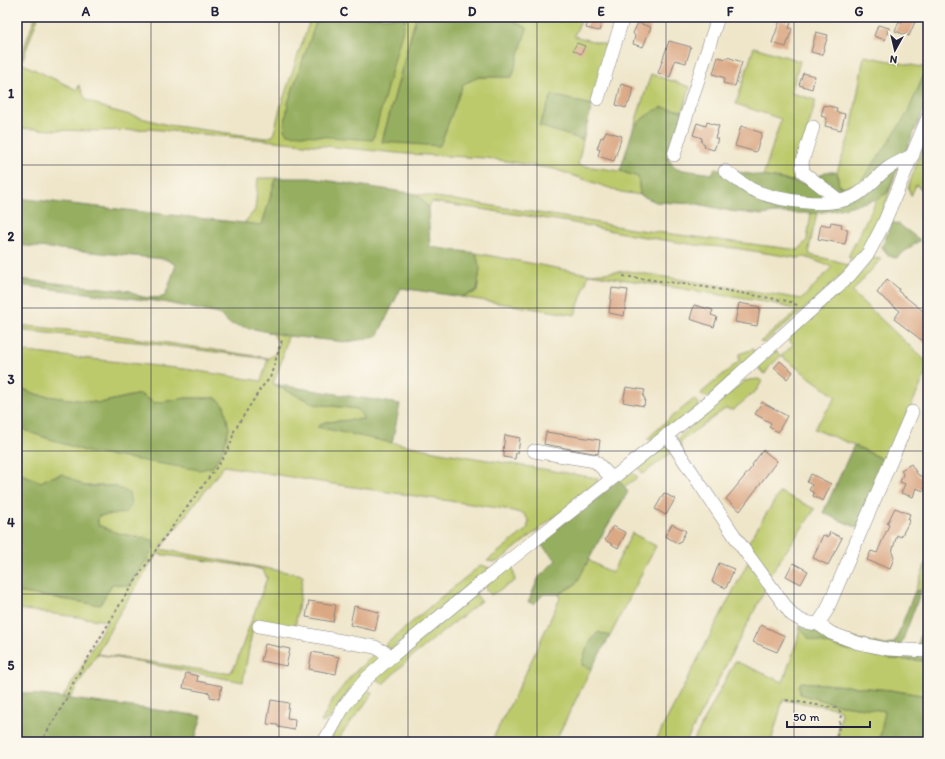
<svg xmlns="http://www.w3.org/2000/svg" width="945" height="759" viewBox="0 0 945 759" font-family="Itim,sans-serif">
<rect width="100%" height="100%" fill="#fbf7ec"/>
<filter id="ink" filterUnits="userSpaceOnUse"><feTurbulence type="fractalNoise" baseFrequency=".025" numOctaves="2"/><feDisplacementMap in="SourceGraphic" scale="8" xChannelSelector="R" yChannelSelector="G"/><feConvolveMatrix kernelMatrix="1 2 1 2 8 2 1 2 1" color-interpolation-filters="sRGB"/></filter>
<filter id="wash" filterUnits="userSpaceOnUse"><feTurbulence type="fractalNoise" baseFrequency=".012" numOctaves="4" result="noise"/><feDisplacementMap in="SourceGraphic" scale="16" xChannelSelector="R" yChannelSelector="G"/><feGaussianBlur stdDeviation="0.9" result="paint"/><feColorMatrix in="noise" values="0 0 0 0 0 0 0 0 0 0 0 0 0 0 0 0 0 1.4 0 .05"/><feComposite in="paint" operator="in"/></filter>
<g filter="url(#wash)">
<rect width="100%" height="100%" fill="#efe6ca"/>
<g fill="#bdca6c" stroke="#707654" fill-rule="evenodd">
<path d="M35 17H38L22 61 23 64 77 90 79 85 86 100 111 110 168 125 265 138 273 136 281 105 311 17H318L288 103 372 140 406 17H416L382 141 439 146 463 84 479 77H512L527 28 506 17H578L582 18 574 36 611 46 592 105 552 95 539 126 583 140 578 165 620 171 638 177 640 195 621 192 554 169 486 158 407 154 150 129C106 132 61 131 17 128V68Z"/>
<path d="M754 47 800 61 791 93 816 100 793 181 763 176 781 119 736 104Z"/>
<path d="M864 56 927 68 907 114 882 152 860 182 847 187 839 186 837 172 851 131Z"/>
<path d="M651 74 690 87 683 111 646 116 634 126Z"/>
<path d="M928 132V194L916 185 911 196 908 188Z"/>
<path d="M895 175 879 223 858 259 854 260 848 257 877 199 887 193Z"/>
<path d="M258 178H276L262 225 244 223 255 210Z"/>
<path d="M417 194 576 219 632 229 799 250 807 240 811 213H817L809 249 810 255 837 261 848 266 849 267 807 307 764 343 760 342 796 312 793 309 777 304 589 274 575 315 461 297 477 292 480 269 476 253 588 274 628 271 802 299 832 267 805 257 797 258 734 248 695 245 632 235 569 222 432 202 428 207Z"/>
<path d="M873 258 881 259 852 292 928 363V369L886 461 854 445 814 429 836 397 781 356 770 366 765 374 759 369V366L776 351 781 356 793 345 788 339 864 270Z"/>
<path d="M17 325 107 334 269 358 276 353 278 342 273 334 268 332 288 336 281 363 273 384 315 404 358 409 364 419 325 422 318 427 439 452 597 478 598 482 499 561 495 562 487 561 527 529 529 521 524 514 505 509 333 484 224 466 160 549 303 575 295 628 254 621 243 682 97 654 70 698 63 697 79 672 107 621 17 609V592L100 605 112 584 153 540 117 533 98 525V516L114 486H84L63 474 48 478 41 482 17 472V426L32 433 88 452 216 398H186L154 403 140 394 100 403 39 395 17 387V351L185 369 261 381 268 359 146 343 17 330ZM157 554 253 567 263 570 267 578 236 663 231 672 222 673 97 654 119 614Z"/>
<path d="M753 349 755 355 708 397 703 396 701 393 739 361V354Z"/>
<path d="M758 379 762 381 757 390 733 410 725 409 685 438 680 442 682 450 677 439 744 381Z"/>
<path d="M694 399 700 405 652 440 647 439 668 420Z"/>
<path d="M664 446H668L672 452 643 474 638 467 639 465Z"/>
<path d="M631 472 638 477 624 487 619 480Z"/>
<path d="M780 492 815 509 769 576 747 547 749 541Z"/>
<path d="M632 533 656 546 610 636 598 632C589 642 584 652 582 665L591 669 555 742H491L522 681 560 598 559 594 576 584 588 560 612 573Z"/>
<path d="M928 558V573L921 591H915Z"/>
<path d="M748 562 765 585 764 592 686 742H655Z"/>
<path d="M511 564 513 568 515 581 491 595 484 587Z"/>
<path d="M481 565 490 568 391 649 384 646 440 598Z"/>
<path d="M475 593 481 601 409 659 383 684 375 678Z"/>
<path d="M800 626 892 659 928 661V696L890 690 802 682 800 694 835 704 886 711 879 742H836L841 715 840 710 836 708 783 700 771 742H693L735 661 783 682 798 638Z"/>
<path d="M374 654 378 657V659L352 686 329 719 324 722H321L333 699 351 676Z"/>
<path d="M366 688 373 694 343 732 338 742H332L330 740 350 708Z"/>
</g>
<g fill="#96ae60" stroke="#5c684e">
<path d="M318 17H406L373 140 287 134 284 130 288 103Z"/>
<path d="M416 17H506L527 28 512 77H479L463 84 440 146 382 142Z"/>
<path d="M927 68 928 69V101L887 193 877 199 840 209 817 213H774L762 215 730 211 698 204 656 202 640 195 638 177 620 171 634 126 646 116 661 107 683 111 668 159 676 169 712 174 715 168 808 184 825 172H837L839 186 847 187 860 182 882 152 907 114Z"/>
<path d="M552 95 592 105 583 140 539 126Z"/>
<path d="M276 178H310L417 194 428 207 430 247 476 253 480 269 477 291 461 297 401 288 377 337 346 342 288 336 230 324 219 314 163 302 17 285V279L131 291C138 299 156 299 165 296L176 265 165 259 17 245V198L262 225Z"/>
<path d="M892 222 900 225 920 240 896 258 889 256 882 247Z"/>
<path d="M273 384 400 404 392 443 317 427 325 422 364 419 358 409 315 404Z"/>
<path d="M17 387 39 395 100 403 140 394 154 403 186 398H216L224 405 229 428 223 450 213 467 200 470 88 452 32 433 17 426Z"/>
<path d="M854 445 886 461 858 528 823 513Z"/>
<path d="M17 472 41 482 48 478 63 474 84 486H114L129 493 131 506 126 513 98 516V525L117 533 153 540 154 548 130 586 112 584 100 605 17 592Z"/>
<path d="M619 480 628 492 602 535 576 584 559 594H544L534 604 528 602 539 577 556 560 539 543Z"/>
<path d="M915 591H921L901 645 886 646 895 642Z"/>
<path d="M928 618V642L926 647 917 646Z"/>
<path d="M800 626 928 655V661L892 659 859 653 809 639Z"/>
<path d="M598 632 610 636 591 669 582 665C584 652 589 642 598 632Z"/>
<path d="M801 682 890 690 928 696V742H879L885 711 835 704 800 694 799 686Z"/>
<path d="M17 692 202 716 194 742H17Z"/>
</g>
<g id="blocks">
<g fill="#dba884">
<path d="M590 17H603L599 31 586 28Z"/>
<path d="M904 17H917L909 36 895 31 899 21 902 22Z"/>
<path d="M780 20 791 23 789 28 792 29 786 47 772 43Z"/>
<path d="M638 23 651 27 643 47 633 44 635 36 633 33Z"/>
<path d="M878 25 889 28 885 40 874 36Z"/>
<path d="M816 32 828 35 822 55 811 52Z"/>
<path d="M669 41 691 47 686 63 675 60 670 77 658 73Z"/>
<path d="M577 43 585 46 581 54 573 50Z"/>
<path d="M718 57 726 59 727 57 742 62 735 86 723 83 725 78 713 74Z"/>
<path d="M803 73 815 76 812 89 799 85Z"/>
<path d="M621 84 634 88 629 103H628L626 108 616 105Z"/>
<path d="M824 105 837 108 836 112 845 114 841 130 825 126 827 118 821 116Z"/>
<path d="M707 122 719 126 715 138 718 139 714 150 704 147 705 144 701 142 702 138 693 135 697 123 706 126Z"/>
<path d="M741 126 762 133 756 152 735 146Z"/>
<path d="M606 131 622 136 614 161 598 156 600 149H597L601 137 603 138Z"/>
<path d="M831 222 842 224 841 228 848 229 845 244 818 239 821 224 830 226Z"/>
<path d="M887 279 899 289 898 291 928 315V345L894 319 900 311 877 293Z"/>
<path d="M612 288 628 290 624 316 609 313Z"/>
<path d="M739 303 760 307 757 326 735 322Z"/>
<path d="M694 305 713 310 711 315 717 317 714 327 690 319Z"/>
<path d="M780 361 793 372 787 379 774 368Z"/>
<path d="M626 387 645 390 643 397 645 398 644 406 623 402Z"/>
<path d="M762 402 787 416 778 432 769 427 771 423 755 414Z"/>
<path d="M546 432 600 440 598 454 544 444Z"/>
<path d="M505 435 520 438 518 453H516L515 459 504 457V451H503Z"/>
<path d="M763 450 777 461 740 511 726 499 753 466 752 465Z"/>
<path d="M911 464 918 475 928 479 924 491 916 488 913 497 901 493 905 484 900 482 903 474 901 470Z"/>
<path d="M811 474 831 484 823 501 813 496 814 493 809 490 812 485 807 482Z"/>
<path d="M664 493 675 499 666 515 655 509Z"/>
<path d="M895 508 910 514 908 519 910 520 901 537 897 535 892 552 894 557 890 569 867 560 871 551 877 553 889 525 887 524Z"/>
<path d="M672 524 686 531 679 544 665 536Z"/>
<path d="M613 526 626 533 618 548 605 540Z"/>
<path d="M830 532 842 538 828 565 813 558 823 535 828 537Z"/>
<path d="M719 563 734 569 726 588 712 582Z"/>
<path d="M793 563 808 571 801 584 786 576Z"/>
<path d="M309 601 336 605 333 622 306 617Z"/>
<path d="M354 606 379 612 375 631 350 625Z"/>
<path d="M761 625 785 636 777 652 753 642Z"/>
<path d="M265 644 290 649 286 666 261 661Z"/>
<path d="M312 652 339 657 336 674 309 669Z"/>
<path d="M186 673 198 676 197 681 222 686 219 699 210 697V693L183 688Z"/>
<path d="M271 700 289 703 287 718 295 719 294 730 278 727V725L267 724Z"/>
</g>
</g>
</g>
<g filter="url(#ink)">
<use href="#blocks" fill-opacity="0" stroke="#888482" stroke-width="1"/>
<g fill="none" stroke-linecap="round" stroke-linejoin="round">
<defs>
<g id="minor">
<path d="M598 99 623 17"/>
<path d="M813 127 802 162 803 172 840 201"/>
<path d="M674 155 718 17"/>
<path d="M725 171C734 177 742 184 751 189 776 201 830 209 855 196 868 189 877 176 888 168 896 163 905 159 913 155"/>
<path d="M667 435 742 547 792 615 804 622 818 624 827 610 912 412"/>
<path d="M534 451 595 461 612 478"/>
<path d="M818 624 831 633 858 643 887 649 928 651"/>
<path d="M259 626 375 647 392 656"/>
<path d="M324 742 344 706 367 678 392 656 477 586 705 405 849 276 869 252 883 225 928 117"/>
</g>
</defs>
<use href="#minor" stroke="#888482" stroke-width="14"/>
<g stroke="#888482" stroke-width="2" stroke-dasharray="3 3" stroke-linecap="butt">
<path d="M623 276 705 287 788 301 799 306"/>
<path d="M786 700 836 708 840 711 841 715 836 742"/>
<path d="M41 742 66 700 69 690 125 596 164 538 222 460 231 443 234 431 261 388 270 378 282 340"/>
</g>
<use href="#minor" stroke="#fff" stroke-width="13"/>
</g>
</g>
<path fill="none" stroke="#22223b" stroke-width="1" stroke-opacity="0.55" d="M151 17V742M279 17V742M408 17V742M537 17V742M666 17V742M794 17V742M17 165H928M17 308H928M17 451H928M17 594H928"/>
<rect width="945" height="759" fill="none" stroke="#fbf7ec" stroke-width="44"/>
<g transform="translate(895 50) rotate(188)" stroke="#fbf7ec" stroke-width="3" paint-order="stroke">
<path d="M0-3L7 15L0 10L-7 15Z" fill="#22223b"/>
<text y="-6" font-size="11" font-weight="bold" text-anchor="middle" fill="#22223b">N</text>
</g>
<path d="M787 721v6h83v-6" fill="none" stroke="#22223b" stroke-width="2"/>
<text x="793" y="721" font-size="12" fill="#22223b" stroke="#fbf7ec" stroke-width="3" paint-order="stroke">50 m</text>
<rect x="22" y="22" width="901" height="715" fill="none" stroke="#22223b" stroke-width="1.5"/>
<g font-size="13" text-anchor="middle" font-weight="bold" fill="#22223b">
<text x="86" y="16">A</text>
<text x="215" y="16">B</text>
<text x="344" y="16">C</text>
<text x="472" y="16">D</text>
<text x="601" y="16">E</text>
<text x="730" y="16">F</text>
<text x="859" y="16">G</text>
<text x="11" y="98">1</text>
<text x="11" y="241">2</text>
<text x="11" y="384">3</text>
<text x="11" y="527">4</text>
<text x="11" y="670">5</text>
</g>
</svg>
